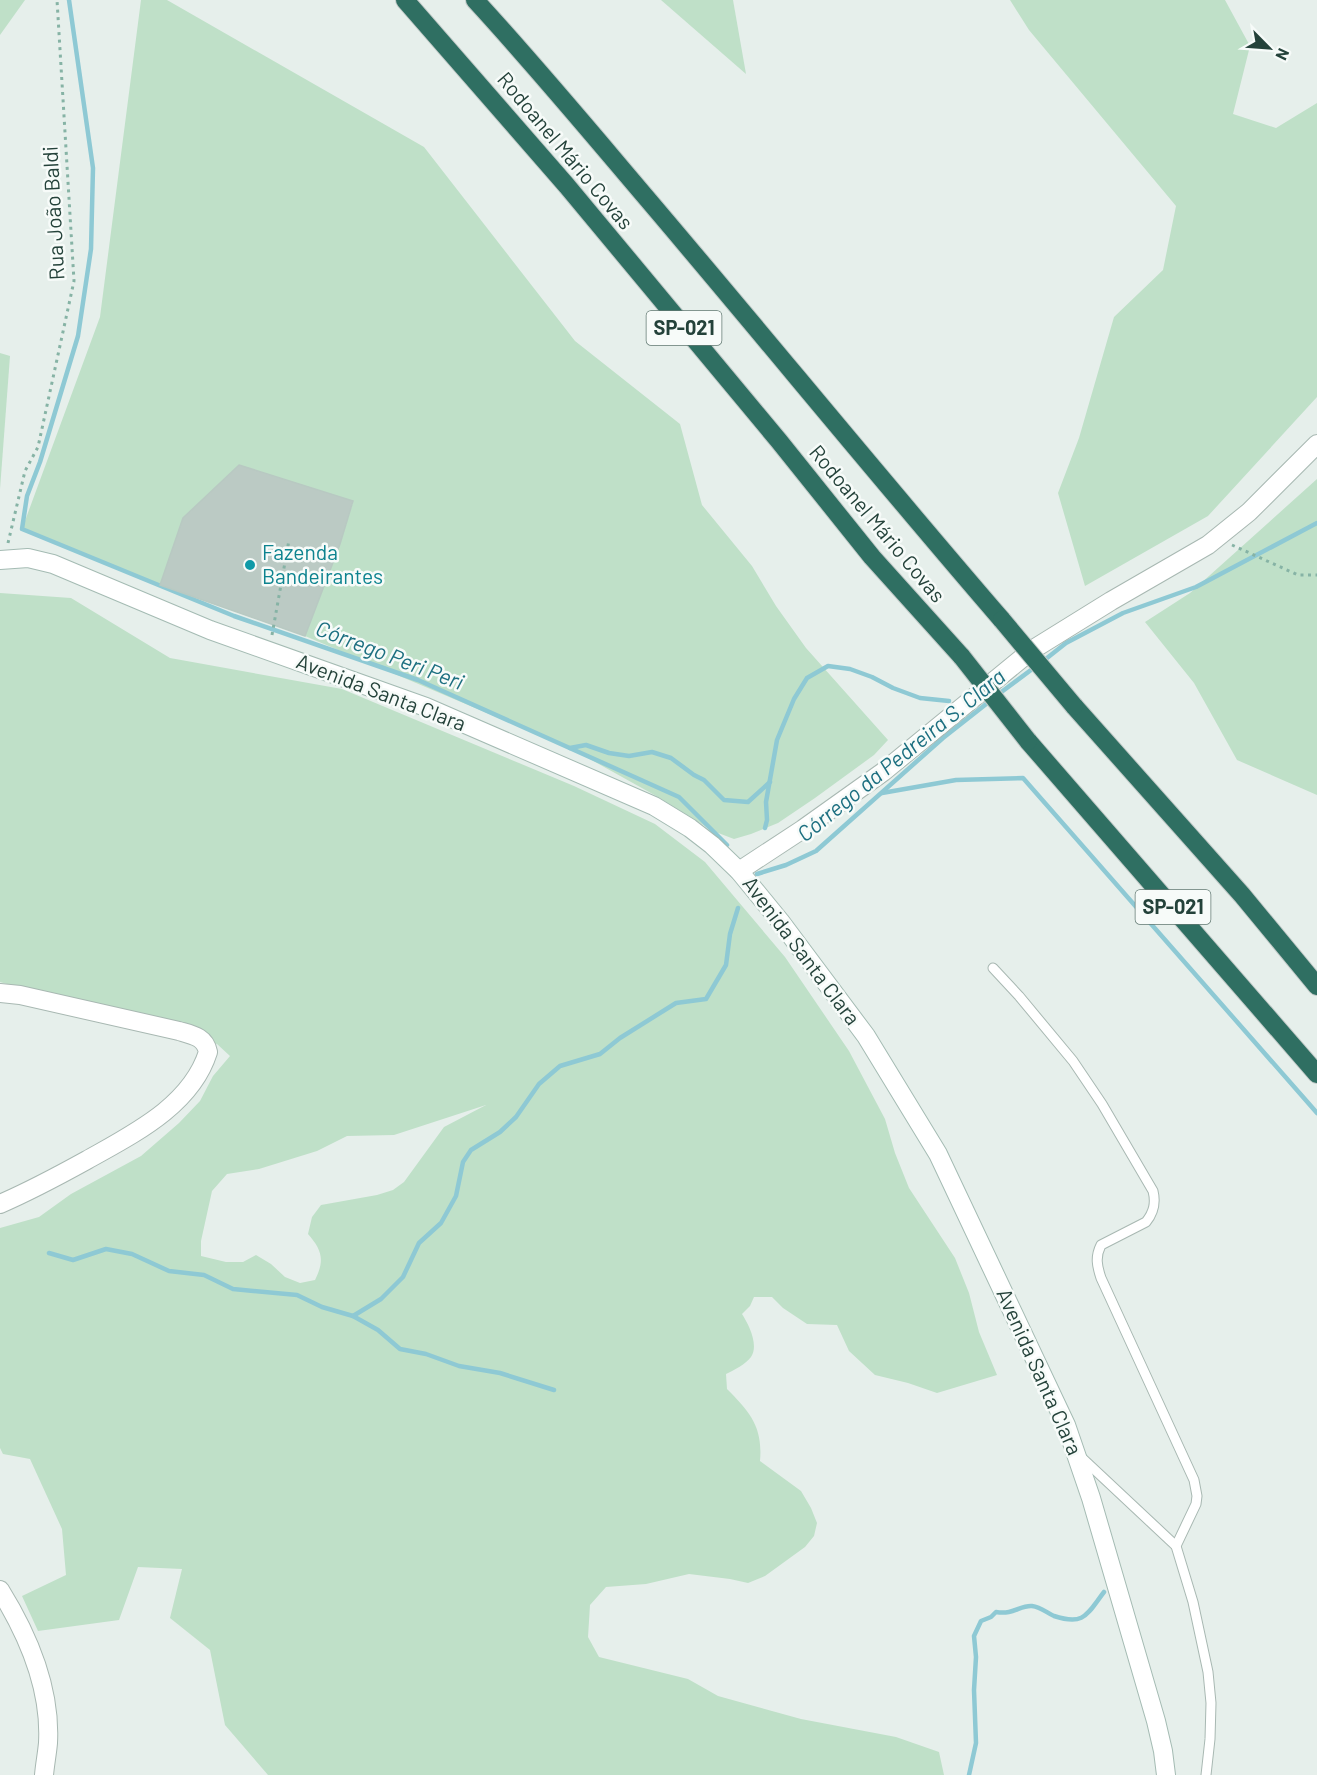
<svg xmlns="http://www.w3.org/2000/svg" width="1317" height="1775" viewBox="0 0 1317 1775" font-family="Barlow,sans-serif">
<rect width="100%" height="100%" fill="#e6efeb"/>
<g fill="#bfe0c8" fill-rule="evenodd">
<path d="M0 0H25L0 35Z"/>
<path d="M141 0H167L424 147 575 341 680 424 702 505 752 566 776 606 806 648 888 740 874 755 815 798 778 823 751 834 734 839 713 831 658 797 570 748 305 636 340 544 353 502 239 465 183 518 160 585 22 529 100 317Z"/>
<path d="M661 0H733L746 74Z"/>
<path d="M1010 0H1225L1250 46 1233 114 1276 128 1317 103V397L1208 516 1085 586 1058 493 1079 438 1114 317 1163 270 1176 206 1029 30Z"/>
<path d="M0 353 10 356 0 489Z"/>
<path d="M1317 479V795L1237 760 1194 683 1145 622 1190 593Z"/>
<path d="M0 593 71 598 170 658 342 689 574 786 655 824 705 862 785 957 849 1051 885 1119 895 1153 909 1188 955 1258 969 1293 979 1332 997 1375 937 1393 908 1383 875 1375 849 1351 837 1325 807 1324 783 1308 772 1297H754L750 1306 742 1314C749 1325 759 1345 751 1357 746 1364 734 1370 726 1374L727 1389C750 1412 763 1427 760 1461L801 1491 811 1508 817 1523 814 1536 805 1547 765 1576 748 1583 730 1579 689 1574 646 1584 606 1587 590 1605 588 1637 599 1657 688 1679 718 1696 801 1719 896 1737 939 1752 944 1775H268L225 1725 210 1650 170 1618 182 1569 138 1567 119 1620 38 1631 22 1596 66 1575 62 1529 30 1459 3 1454 0 1448V1228L39 1217 71 1194 141 1156 179 1123 200 1101 213 1076 230 1056 217 1044 0 982ZM486 1105 444 1127 404 1182 393 1190 377 1195 321 1205 312 1217 308 1234C322 1250 325 1260 315 1280L300 1283 285 1277 271 1264 256 1255 243 1262H226L201 1256V1241L212 1191 227 1174 259 1169 317 1151 347 1136 394 1135Z"/>
</g>
<g fill="none" stroke-linecap="round" stroke-linejoin="round">
<g stroke="#8ec9d4" stroke-width="4.5">
<path d="M69 0 93 168 91 249 78 336 40 462 27 496 22 529 234 616 418 680 679 797 727 845"/>
<path d="M1042 662 1066 643 1123 613 1196 587 1317 523"/>
<path d="M996 696 1035 667"/>
<path d="M570 748 586 745 609 753 629 756 652 752 671 758 694 775 704 780 724 800 748 802 770 782"/>
<path d="M882 793 956 780 1023 778 1317 1113"/>
<path d="M765 828 767 820 766 802 777 740 794 699 807 678 828 666 850 669 872 677 893 688 920 698 949 701"/>
<path d="M757 874 786 865 816 851 943 738 990 701"/>
<path d="M49 1253 73 1260 106 1249 132 1254 169 1271 204 1275 233 1289 297 1295 322 1307 353 1316 378 1330 400 1349 426 1354 459 1366 500 1373 554 1390"/>
<path d="M353 1316 381 1299 403 1277 419 1243 441 1223 456 1196 463 1162 471 1150 500 1132 516 1117 539 1084 560 1066 600 1054 620 1038 676 1003 706 999 726 965 730 934 738 908"/>
<path d="M969 1775 976 1743 974 1690 976 1657 974 1636 981 1621 991 1617 996 1612C1014 1615 1020 1605 1032 1606 1041 1607 1047 1613 1054 1616 1085 1626 1087 1614 1104 1592"/>
</g>
</g>
<path fill="#bbcac4" stroke="#b8c9c2" stroke-width="1.5" d="M239 465 353 501 340 544 305 636 160 585 183 518Z"/>
<g fill="none" stroke-linecap="round" stroke-linejoin="round">
<defs>
<g id="lane">
<path d="M993 968 1019 996 1073 1061 1102 1104 1153 1191C1156 1203 1154 1212 1146 1222L1101 1245C1095 1257 1097 1266 1101 1278L1194 1480 1197 1496 1196 1504 1176 1546"/>
<path d="M1081 1457 1176 1546 1193 1602 1208 1672 1211 1703 1210 1739 1206 1775"/>
</g>
<g id="street">
<path d="M739 871 803 829 883 772 1032 650 1111 601 1208 545 1249 512 1317 444"/>
<path d="M0 993 20 995 179 1031C193 1035 205 1037 208 1052 191 1106 133 1134 87 1160 58 1176 30 1191 0 1204"/>
<path d="M0 1590C28 1635 51 1689 48 1743 47 1754 45 1764 44 1775"/>
</g>
<path id="secondary" d="M0 560 28 558 53 564 210 630 426 707 654 806 690 828 712 845 739 871 780 921 866 1036 938 1154 1066 1425 1091 1498 1156 1721 1163 1751 1166 1775"/>
<g id="highway">
<path d="M405 0 567 186 779 441 872 557 962 657"/>
<path d="M475 0C533 63 588 129 644 195 764 336 881 480 1002 620"/>
<path d="M1074 706 1242 895 1317 986"/>
<path d="M1028 741 1317 1074"/>
</g>
</defs>
<use href="#lane" stroke="#a8b8b2" stroke-width="11"/>
<use href="#street" stroke="#a8b8b2" stroke-width="20"/>
<use href="#secondary" stroke="#a4bbb3" stroke-width="20"/>
<use href="#highway" stroke="#c2cac8" stroke-width="20"/>
<g stroke="#86b3a5" stroke-width="3" stroke-dasharray="3 4.5" stroke-linecap="butt">
<path d="M8 543 25 471 38 447 74 281 57 0"/>
<path d="M1232 545 1298 575H1317"/>
<path d="M272 635 289 540"/>
</g>
<use href="#lane" stroke="#fff" stroke-width="9"/>
<use href="#street" stroke="#fff" stroke-width="18"/>
<use href="#secondary" stroke="#fff" stroke-width="18"/>
<use href="#highway" stroke="#2f6f62" stroke-width="18"/>
<defs>
<g id="highway-bridge">
<path d="M1002 620 1074 706"/>
<path d="M962 657 1028 741"/>
</g>
</defs>
<use href="#highway-bridge" stroke="#c2cac8" stroke-width="20" stroke-linecap="butt"/>
<use href="#highway-bridge" stroke="#2f6f62" stroke-width="18"/>
</g>
<circle fill="#0f9aa8" stroke="#f7fbf9" stroke-width="2" cx="250" cy="565" r="6"/>
<g text-anchor="middle" stroke-width="5" stroke-linejoin="round" paint-order="stroke">
<g fill="#f7fbf9" stroke="#637a73" stroke-width="1.5">
<rect x="646.5" y="311" width="75" height="34" rx="4.5"/>
<rect x="1135.5" y="890" width="75" height="34" rx="4.5"/>
</g>
<g font-size="20" font-weight="bold" fill="#24423a">
<text x="684" y="335">SP-021</text>
<text x="1173" y="914">SP-021</text>
</g>
<g font-size="21" fill="#24423a" stroke="#f7fbf9">
<text transform="translate(565 151) rotate(50)" y="7">Rodoanel Mário Covas</text>
<text transform="translate(54 213) rotate(-93)" y="7">Rua João Baldi</text>
<text transform="translate(877 524) rotate(50)" y="7">Rodoanel Mário Covas</text>
<text transform="translate(381 693) rotate(21)" y="7">Avenida Santa Clara</text>
<text transform="translate(801 951) rotate(53)" y="7">Avenida Santa Clara</text>
<text transform="translate(1039 1372) rotate(66)" y="7">Avenida Santa Clara</text>
</g>
<g font-size="21" fill="#0d838f" stroke="#f7fbf9" text-anchor="start">
<text x="262" y="560">Fazenda<tspan x="262" dy="24">Bandeirantes</tspan></text>
</g>
<g font-size="22" font-style="italic" fill="#1c6f80" stroke="#f7fbf9">
<text transform="translate(390 655) rotate(21)" y="8">Córrego Peri Peri</text>
<text transform="translate(901 755) rotate(-39)" y="8">Córrego da Pedreira S. Clara</text>
</g>
</g>
<g transform="translate(1269 48) rotate(115)" stroke="#f7fbf9" stroke-width="4.5" paint-order="stroke">
<path d="M0-4.5L10 22L0 15L-10 22Z" fill="#24423a"/>
<text y="-9" font-size="16" font-weight="bold" text-anchor="middle" fill="#24423a">N</text>
</g>
</svg>
